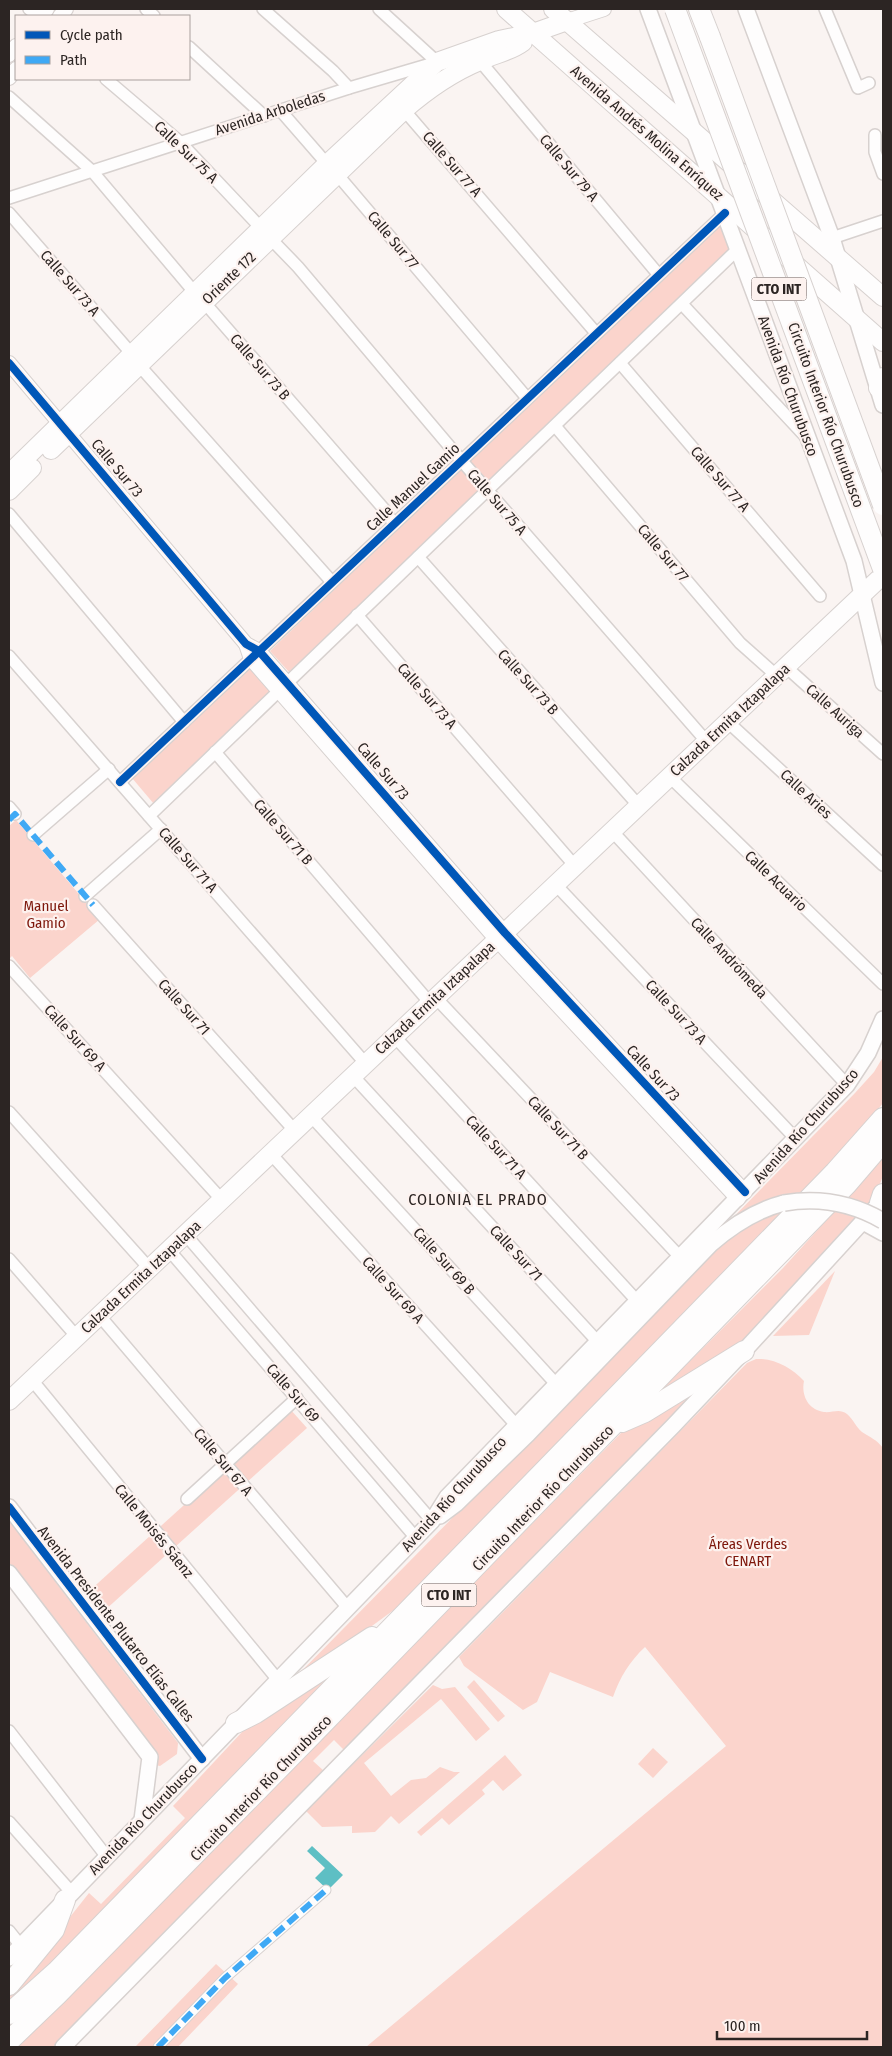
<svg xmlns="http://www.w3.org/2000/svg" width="892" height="2056" viewBox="0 0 892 2056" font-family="'Fira Sans Condensed',sans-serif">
<rect width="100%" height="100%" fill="#faf4f2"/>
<g fill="#fbd4cc">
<path d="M718 223 734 252 289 672 270 651Z"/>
<path d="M251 664 273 690 154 804 132 778Z"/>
<path d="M16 820 100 919 30 978 12 956 9 959V826Z"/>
<path d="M883 1057V1103L861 1130 417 1593 279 1694 717 1249 710 1241 855 1093 874 1072Z"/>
<path d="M883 1158V1176L873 1201 743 1340 718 1360 645 1406 783 1268Z"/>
<path d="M835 1271 809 1335 773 1336Z"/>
<path d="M756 1359C774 1358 792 1368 804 1381 801 1395 808 1410 824 1412 833 1413 839 1408 847 1414 853 1419 856 1427 862 1432 871 1438 876 1439 883 1448V2047H366L726 1746 645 1647C630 1661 620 1677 613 1697L550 1672 537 1702 523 1710 464 1666 459 1657 747 1363Z"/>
<path d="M701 1386 344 1750 334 1740 313 1761 324 1771 53 2047H17L133 1931 622 1432Z"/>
<path d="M290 1409 307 1428 104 1611 87 1593Z"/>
<path d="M9 1521 178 1743 177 1754 160 1766 155 1765 9 1568Z"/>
<path d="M358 1652 45 1969 9 2000V1994L89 1893 101 1904 185 1818 173 1806 242 1732Z"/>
<path d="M474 1680 505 1716 498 1722 467 1687Z"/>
<path d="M433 1685 442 1689 455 1687 490 1729 476 1741 441 1699 364 1763 391 1796 411 1780 426 1778 440 1767 454 1772H460L399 1824 391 1816 375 1832 352 1833V1826L322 1827 306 1811Z"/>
<path d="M653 1748 668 1762 653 1778 638 1764Z"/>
<path d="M505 1755 522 1775 503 1791 493 1780 482 1790 485 1794 449 1825 442 1818 421 1836 417 1832Z"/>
<path d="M216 1964 238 1984 178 2047H135Z"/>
</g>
<path fill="#5ebfc4" d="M312 1846 343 1875 328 1890 315 1878 325 1868 307 1851Z"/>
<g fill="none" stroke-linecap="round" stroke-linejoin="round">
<defs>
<path id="pedestrian" d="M158 2047 225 1978 326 1890"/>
<g id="minor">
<path d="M29 9 38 16"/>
<path d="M146 9 154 16"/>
<path d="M263 9 333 71 349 88"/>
<path d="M379 9 437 62"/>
<path d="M825 9 858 88 869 83"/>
<path d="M189 47 264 116"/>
<path d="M480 61 658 274"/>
<path d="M106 79 180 142 262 229"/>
<path d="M9 97 92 171 195 293"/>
<path d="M280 110 327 164"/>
<path d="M404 110 596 333"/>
<path d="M875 135V152L883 174"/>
<path d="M336 173 527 398"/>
<path d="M9 198 349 88 434 63"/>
<path d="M9 213 131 353"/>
<path d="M270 238 298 267 461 460 707 742"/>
<path d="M832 238 883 221"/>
<path d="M204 302 384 509 394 524"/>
<path d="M682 304 805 436"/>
<path d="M620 363 820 596"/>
<path d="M138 364 332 582"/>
<path d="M555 426 740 643 777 676"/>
<path d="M9 514 184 722"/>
<path d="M418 557 639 806"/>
<path d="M357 615 575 866"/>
<path d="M9 656 366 1064"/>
<path d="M786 667 883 754"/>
<path d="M728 722 883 865"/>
<path d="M215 752 430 1003"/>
<path d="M670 777 883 984"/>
<path d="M120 782 725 213"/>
<path d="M9 807 15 814"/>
<path d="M149 816 738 249"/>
<path d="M612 831 847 1085"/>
<path d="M33 835 109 769"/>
<path d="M556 885 796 1139"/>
<path d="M85 896 161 829"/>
<path d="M93 905 295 1131"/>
<path d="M9 966 222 1200"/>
<path d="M436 998 681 1258"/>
<path d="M395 1037 638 1302"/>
<path d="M353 1076 598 1342"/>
<path d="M9 1112 149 1268"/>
<path d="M311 1116 557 1385"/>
<path d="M271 1154 517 1426"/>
<path d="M185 1234 432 1521"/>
<path d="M169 1250 416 1538"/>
<path d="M9 1259 77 1337"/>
<path d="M99 1315 348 1608"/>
<path d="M32 1380 278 1680"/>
<path d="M187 1499 297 1398"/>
<path d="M9 1731 107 1857"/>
<path d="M9 1822 72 1893"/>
<path d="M9 1931 21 1946"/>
</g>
<g id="tertiary">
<path d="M41 16 47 9"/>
<path d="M60 16 66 9"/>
<path d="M567 21 604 9"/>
<path d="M9 55 16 46"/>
<path d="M9 78 16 69"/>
<path d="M9 363 246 644 259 651 505 933 745 1192"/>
<path d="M246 644 251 659 497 940 738 1199"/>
</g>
<g id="secondary">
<path d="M648 9 854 561 883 683"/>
<path d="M746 9 832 238 883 405"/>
<path d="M863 1222 883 1233"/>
<path d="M9 1507 202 1759"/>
<path d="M440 1516 456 1504 528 1434 711 1244C733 1225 756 1210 784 1203"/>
<path d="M9 1573 150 1757 142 1820"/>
<path d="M9 1958 432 1521 447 1497 847 1085 868 1053 883 1019"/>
<path d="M63 2047 673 1426 744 1351 877 1206"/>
</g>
<g id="primary">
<path d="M506 9 883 342"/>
<path d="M553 9 883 297"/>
<path d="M878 388 883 377"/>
<path d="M51 450 404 110C427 90 451 73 480 61 494 54 510 52 523 42"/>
<path d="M9 474 327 164 437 62 499 40 533 33 567 21"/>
<path d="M9 491 32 468"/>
<path d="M9 1401 883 575"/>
</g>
<g id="motorway">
<path d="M699 9 710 37"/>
<path d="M880 1203 883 1194"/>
<path d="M622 1422 645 1412 744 1351"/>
<path d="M236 1723 256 1713 372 1637"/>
<path d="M9 1985 54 1930 65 1900"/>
<path d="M9 2014 57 1971 835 1172 883 1118"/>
<path d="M9 2041 58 1994 310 1737 847 1184 883 1142"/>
</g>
</defs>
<use href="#pedestrian" stroke="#d7d1cf" stroke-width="11"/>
<use href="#minor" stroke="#d7d1cf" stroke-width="14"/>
<use href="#tertiary" stroke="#d7d1cf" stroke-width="16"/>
<use href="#secondary" stroke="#d7d1cf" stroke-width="18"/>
<use href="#primary" stroke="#d7d1cf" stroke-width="20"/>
<use href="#motorway" stroke="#d7d1cf" stroke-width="22"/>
<use href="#pedestrian" stroke="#fefdfd" stroke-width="9"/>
<use href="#minor" stroke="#fefdfd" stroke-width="11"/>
<use href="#tertiary" stroke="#fefdfd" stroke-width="14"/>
<use href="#secondary" stroke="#fefdfd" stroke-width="15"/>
<use href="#primary" stroke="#fefdfd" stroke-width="18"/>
<use href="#motorway" stroke="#fefdfd" stroke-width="20"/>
<defs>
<path id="secondary-bridge" d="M784 1203C820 1197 852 1203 883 1221"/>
<g id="motorway-bridge">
<path d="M675 9 883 569"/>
<path d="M710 37 883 505"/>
</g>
</defs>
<use href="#secondary-bridge" stroke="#d7d1cf" stroke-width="18" stroke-linecap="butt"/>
<use href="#motorway-bridge" stroke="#d7d1cf" stroke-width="22" stroke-linecap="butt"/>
<use href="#secondary-bridge" stroke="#fefdfd" stroke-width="15"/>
<use href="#motorway-bridge" stroke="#fefdfd" stroke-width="20"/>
<g stroke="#3fa9f5" stroke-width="6" stroke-dasharray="12 6" stroke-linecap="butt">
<path d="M9 820 15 814 93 905"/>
<path d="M158 2047 225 1978 326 1890"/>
</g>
<defs>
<g id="cycleway">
<path d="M9 363 246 644 259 651 505 933 745 1192"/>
<path d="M120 782 725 213"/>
<path d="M9 1507 202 1759"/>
</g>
</defs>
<use href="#cycleway" stroke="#fdf2ef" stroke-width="11"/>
<use href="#cycleway" stroke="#0057b8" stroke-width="8"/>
</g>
<g text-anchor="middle" stroke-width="4.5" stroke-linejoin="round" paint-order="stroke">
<g fill="#fdf2ef" stroke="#6b6260" stroke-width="1">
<rect x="751.5" y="277.5" width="55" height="23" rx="4"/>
<rect x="421.5" y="1583.5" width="55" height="23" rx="4"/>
</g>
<g font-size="14" font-weight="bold" fill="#2c2523">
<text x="779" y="294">CTO INT</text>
<text x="449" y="1600">CTO INT</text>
</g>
<g font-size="15" fill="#2c2523" stroke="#fdf2ef">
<text transform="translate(270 113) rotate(-18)" y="5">Avenida Arboledas</text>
<text transform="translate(647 133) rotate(41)" y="5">Avenida Andrés Molina Enríquez</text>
<text transform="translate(186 152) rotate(44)" y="5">Calle Sur 75 A</text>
<text transform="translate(452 164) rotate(49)" y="5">Calle Sur 77 A</text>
<text transform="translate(569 168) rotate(50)" y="5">Calle Sur 79 A</text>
<text transform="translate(393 240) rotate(50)" y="5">Calle Sur 77</text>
<text transform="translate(229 278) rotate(-44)" y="5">Oriente 172</text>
<text transform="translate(70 283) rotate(49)" y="5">Calle Sur 73 A</text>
<text transform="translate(260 367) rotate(49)" y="5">Calle Sur 73 B</text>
<text transform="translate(788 386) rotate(70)" y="5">Avenida Río Churubusco</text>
<text transform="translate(826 415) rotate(70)" y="5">Circuito Interior Río Churubusco</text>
<text transform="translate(117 468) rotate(50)" y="5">Calle Sur 73</text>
<text transform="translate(720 479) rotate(49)" y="5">Calle Sur 77 A</text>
<text transform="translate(413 487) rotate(-43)" y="5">Calle Manuel Gamio</text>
<text transform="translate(497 502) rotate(49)" y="5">Calle Sur 75 A</text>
<text transform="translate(663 553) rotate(50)" y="5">Calle Sur 77</text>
<text transform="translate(528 682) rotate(48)" y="5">Calle Sur 73 B</text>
<text transform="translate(427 696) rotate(49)" y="5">Calle Sur 73 A</text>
<text transform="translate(835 711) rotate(42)" y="5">Calle Auriga</text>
<text transform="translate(730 720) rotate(-43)" y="5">Calzada Ermita Iztapalapa</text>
<text transform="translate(383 771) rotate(49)" y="5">Calle Sur 73</text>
<text transform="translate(806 794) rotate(43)" y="5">Calle Aries</text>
<text transform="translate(283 832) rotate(49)" y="5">Calle Sur 71 B</text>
<text transform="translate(188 860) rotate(49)" y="5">Calle Sur 71 A</text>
<text transform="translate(776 881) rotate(44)" y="5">Calle Acuario</text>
<text transform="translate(729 958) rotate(47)" y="5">Calle Andrómeda</text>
<text transform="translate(435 998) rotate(-43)" y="5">Calzada Ermita Iztapalapa</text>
<text transform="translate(184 1007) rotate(48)" y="5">Calle Sur 71</text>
<text transform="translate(676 1012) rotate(47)" y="5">Calle Sur 73 A</text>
<text transform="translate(75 1038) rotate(48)" y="5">Calle Sur 69 A</text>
<text transform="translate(653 1073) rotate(47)" y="5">Calle Sur 73</text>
<text transform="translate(806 1126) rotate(-48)" y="5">Avenida Río Churubusco</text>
<text transform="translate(558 1128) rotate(47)" y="5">Calle Sur 71 B</text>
<text transform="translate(496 1147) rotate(47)" y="5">Calle Sur 71 A</text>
<text transform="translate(516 1253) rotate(47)" y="5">Calle Sur 71</text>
<text transform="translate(444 1261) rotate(48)" y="5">Calle Sur 69 B</text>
<text transform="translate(141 1277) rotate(-43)" y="5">Calzada Ermita Iztapalapa</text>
<text transform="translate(393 1290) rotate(48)" y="5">Calle Sur 69 A</text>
<text transform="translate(293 1393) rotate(49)" y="5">Calle Sur 69</text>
<text transform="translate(223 1462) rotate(50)" y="5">Calle Sur 67 A</text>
<text transform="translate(454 1494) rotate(-48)" y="5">Avenida Río Churubusco</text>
<text transform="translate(543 1498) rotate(-46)" y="5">Circuito Interior Río Churubusco</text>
<text transform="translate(154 1531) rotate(51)" y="5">Calle Moisés Sáenz</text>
<text transform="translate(116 1624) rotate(52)" y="5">Avenida Presidente Plutarco Elías Calles</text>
<text transform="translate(261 1788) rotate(-46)" y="5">Circuito Interior Río Churubusco</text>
<text transform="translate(143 1819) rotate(-46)" y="5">Avenida Río Churubusco</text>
</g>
<g font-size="15" fill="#7e170b" stroke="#fdf2ef">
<text x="46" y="911">Manuel<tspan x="46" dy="17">Gamio</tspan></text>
<text x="748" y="1549">Áreas Verdes<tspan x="748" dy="17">CENART</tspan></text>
</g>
<g font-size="16" letter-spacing="1" fill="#2c2523" stroke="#fdf2ef">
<text x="478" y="1205">COLONIA EL PRADO</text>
</g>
</g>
<rect width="892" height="2056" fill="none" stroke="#2c2523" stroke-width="20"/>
<rect x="15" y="15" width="175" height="65" fill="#fdf2ef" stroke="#a9a09d"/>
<rect x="25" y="31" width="25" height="8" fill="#0057b8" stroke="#a9a09d"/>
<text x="60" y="40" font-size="15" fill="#2c2523">Cycle path</text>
<rect x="25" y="56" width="25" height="8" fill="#3fa9f5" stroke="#a9a09d"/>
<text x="60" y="65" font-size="15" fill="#2c2523">Path</text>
<path d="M717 2031v8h150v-8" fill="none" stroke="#2c2523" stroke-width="2.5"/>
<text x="724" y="2031" font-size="15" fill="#2c2523" stroke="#fdf2ef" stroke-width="4" paint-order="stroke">100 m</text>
</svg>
